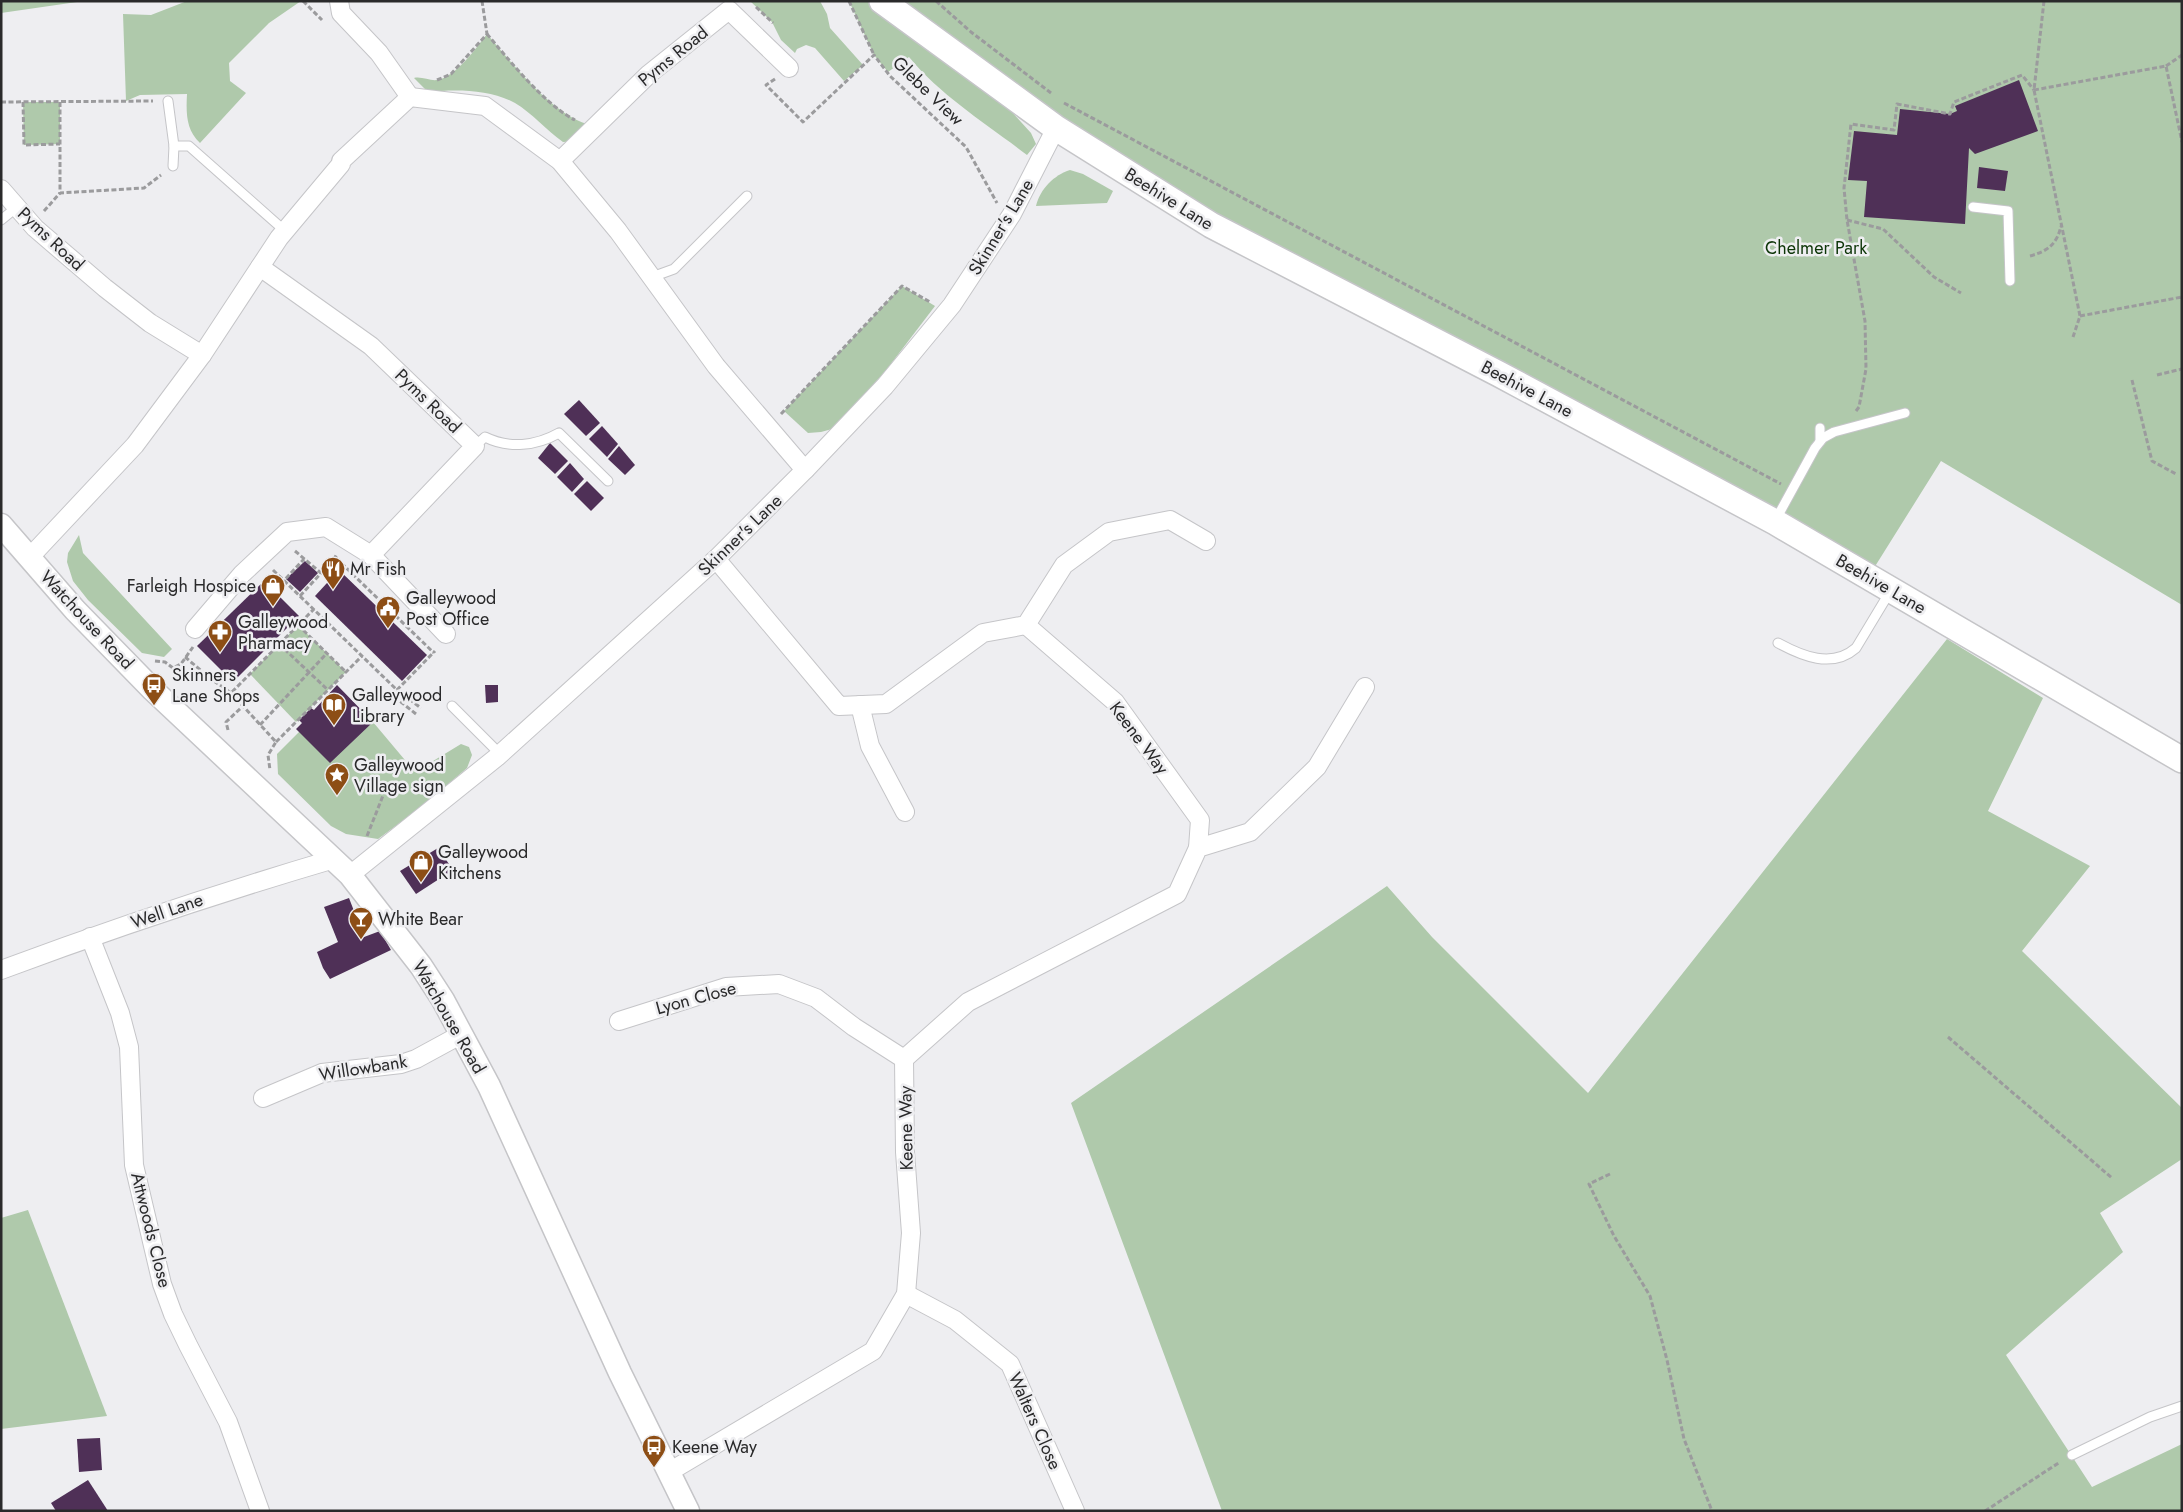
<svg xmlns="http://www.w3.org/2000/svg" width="2183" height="1512" viewBox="0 0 2183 1512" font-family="Jost,sans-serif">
<rect width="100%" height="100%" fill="#eeeef1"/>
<g fill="#afc9ab">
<path d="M1 1H84L1 13Z"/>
<path d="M187 1H301L269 23 229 63 230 81 246 93 200 143C186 130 186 113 187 94L140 95 126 101 123 14 151 15Z"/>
<path d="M750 1H820L827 14 830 28 863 65 844 81 815 48 806 45 797 49 795 53 781 40 772 22Z"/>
<path d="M849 1H868L991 89 1031 133 1036 144 1027 155C987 124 942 97 909 57L888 72 874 55Z"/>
<path d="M901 1H2182V605L1941 461 1874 568 1745 491 1699 466 1216 213 1093 138 975 56Z"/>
<path d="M487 34C511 62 551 113 587 124L580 141 563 142C546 130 532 113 515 103 490 89 455 89 428 92L414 78C421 76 430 81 437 80 456 77 476 48 487 34Z"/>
<path d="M23 102H60V144L24 145Z"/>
<path d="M1070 170 1083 174 1113 191 1107 203 1036 206C1040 189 1054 175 1070 170Z"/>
<path d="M902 286 935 306 887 369 846 416 832 429 821 432 808 433 784 411Z"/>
<path d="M79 535 83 553 172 649 164 657 142 653 88 600 73 581 67 562 68 553Z"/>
<path d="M298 625 346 672 296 722 250 674Z"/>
<path d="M1947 639 2043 698 1988 811 2090 866 2022 951 2182 1108V1159L2100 1213 2123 1252 2006 1355 2092 1487 2182 1444V1511H1222L1071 1103 1387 886 1432 937 1588 1093Z"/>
<path d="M373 722 415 772 461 744 469 747 472 755 467 768 420 808 378 839 346 834 331 826 278 774 277 754 299 732Z"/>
<path d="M28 1210 107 1416 1 1429V1218Z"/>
</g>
<g fill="#4f3057">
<path d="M2019 80 2038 131 1975 154 1969 148 1965 224 1864 217 1867 181 1848 180 1854 131 1897 135 1900 109 1950 114 1957 111 1955 106Z"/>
<path d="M1979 167 2008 171 2005 191 1977 188Z"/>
<path d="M579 400 600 423 586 436 564 414Z"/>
<path d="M602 426 618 444 607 457 589 439Z"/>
<path d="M550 443 568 461 555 474 538 458Z"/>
<path d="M619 446 635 465 625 475 608 459Z"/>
<path d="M570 463 584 479 572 492 557 477Z"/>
<path d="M587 481 604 498 591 511 574 494Z"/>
<path d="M305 561 318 573 300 592 286 579Z"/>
<path d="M339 570 427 655 402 681 315 596Z"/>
<path d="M264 581 299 616 233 682 197 646Z"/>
<path d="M337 685 373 722 330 763 296 729 302 723 299 720 311 708 314 710Z"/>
<path d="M485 685H498V702L486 703Z"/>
<path d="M438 848 453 870 416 894 400 871Z"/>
<path d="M349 898 364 937 380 931 391 950 330 979 323 968 317 952 338 942 324 907Z"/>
<path d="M100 1438 102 1470 79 1472 77 1439Z"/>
<path d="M88 1480 108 1511H56L51 1503Z"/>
</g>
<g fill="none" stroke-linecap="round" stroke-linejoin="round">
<defs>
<g id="service">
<path d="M168 101 174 146H189L285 231"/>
<path d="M173 166 174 146"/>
<path d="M1973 207 2008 211 2010 281"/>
<path d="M1 220 17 207"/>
<path d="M652 277 674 269 747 196"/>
<path d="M1820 428V441"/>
<path d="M475 446 485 437C509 449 536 446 559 433L608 481"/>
<path d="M1775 521 1815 448 1823 438 1834 432 1905 413"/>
<path d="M1778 643C1802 656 1832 669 1856 648L1891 590"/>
<path d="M452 706 500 754"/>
<path d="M2072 1455 2150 1417 2182 1406"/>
</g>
<g id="minor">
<path d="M339 1 341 13 379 53 410 97"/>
<path d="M560 161 649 74 729 10 789 68"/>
<path d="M1 189 35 228 105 288 150 323 202 355"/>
<path d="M260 267 371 346 475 446 371 555"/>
<path d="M29 558 135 445 202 355 279 238 341 164V161L410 97 485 106 560 161 618 231 716 366 805 470"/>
<path d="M716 559 839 706 886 704 983 633 1026 625 1064 565 1109 532 1170 520 1206 541"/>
<path d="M1026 625 1115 702 1200 820 1198 848"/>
<path d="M195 629 242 574 287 532 326 527 371 555 446 634"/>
<path d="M860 705 870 746 905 812"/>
<path d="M350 875 497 757 716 559 805 470 885 386 952 305 1012 214 1056 128"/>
<path d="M90 937 120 1013 129 1047 134 1165 162 1284 173 1314 188 1345 228 1422 260 1511"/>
<path d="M1 970C111 929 222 892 334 859"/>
<path d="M619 1021 726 987 779 984 816 998 854 1027 904 1059"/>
<path d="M263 1098 322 1073 401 1064 416 1059 462 1034"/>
<path d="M906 1294 955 1320 1010 1364 1075 1511"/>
<path d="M669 1472 873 1351 906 1294 911 1233 905 1152 904 1059 968 1002 1177 894 1198 848 1250 832 1317 767 1365 687"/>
</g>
<path id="tertiary" d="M1 525 75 610 153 690 350 875 421 966 443 1000 489 1086 620 1373 688 1511"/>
<path id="secondary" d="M882 1 1056 128 1211 225 1499 374 1775 522 2182 760"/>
</defs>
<use href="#service" stroke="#c5c5c8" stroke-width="11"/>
<use href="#minor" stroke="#c5c5c8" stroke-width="20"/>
<use href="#tertiary" stroke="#c5c5c8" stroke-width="25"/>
<use href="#secondary" stroke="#c5c5c8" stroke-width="28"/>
<g stroke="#9b9b9d" stroke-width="3" stroke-dasharray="5 2.5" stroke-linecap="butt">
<path d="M303 1 322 20"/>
<path d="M849 1 874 55"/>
<path d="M936 1 971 32 1051 93"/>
<path d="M2044 1 2034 90 2080 316 2073 337"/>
<path d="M756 7 773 23"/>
<path d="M487 34C509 60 545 105 575 120"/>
<path d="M2166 66 2182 55"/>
<path d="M775 79 766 85 803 122 874 55 890 76 966 147 997 203"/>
<path d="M437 80 451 74 487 34 482 1"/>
<path d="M2034 90 2166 66 2182 142"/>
<path d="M1 102 153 101"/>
<path d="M23 102 24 145 60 144"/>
<path d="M60 102V193L144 188 161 175"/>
<path d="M1064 103 1781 484"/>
<path d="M44 211 60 193"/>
<path d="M1847 220 1883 229 1934 277 1961 293"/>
<path d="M2030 256C2048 251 2057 244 2061 226"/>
<path d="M2080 316 2182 297"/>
<path d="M2157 375 2182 369"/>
<path d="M2132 380 2152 461 2176 474"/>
<path d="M1856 411 1859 407 1866 369 1865 321 1847 220 1844 188 1851 124 1894 130 1897 104 1950 114 1954 102 2022 75 2034 90"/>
<path d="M781 414 902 286 930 302"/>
<path d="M295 551 321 573"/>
<path d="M336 558 434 653"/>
<path d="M273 570 397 690 421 708"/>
<path d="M265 578 276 589 304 559"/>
<path d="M300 596 336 557 334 556"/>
<path d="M298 625 346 672"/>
<path d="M279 644 328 690"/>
<path d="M185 657 211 679 231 693 314 609"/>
<path d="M155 661 165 662 173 668 181 664 193 647"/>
<path d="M231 693 276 742 268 755 270 770"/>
<path d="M416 714 392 695 435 651"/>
<path d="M260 725 327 653"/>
<path d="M228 730 226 722 243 706"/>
<path d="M276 742 362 656"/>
<path d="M367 836 386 788"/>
<path d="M1948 1037 2112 1178"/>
<path d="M1610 1174 1589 1184 1614 1236 1650 1296 1667 1360 1684 1439 1712 1511"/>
<path d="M1985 1511 2060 1462"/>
</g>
<use href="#service" stroke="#fff" stroke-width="9"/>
<use href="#minor" stroke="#fff" stroke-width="18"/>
<use href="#tertiary" stroke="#fff" stroke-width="22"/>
<use href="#secondary" stroke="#fff" stroke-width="25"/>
</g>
<defs>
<symbol id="restaurant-pin" viewBox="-11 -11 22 30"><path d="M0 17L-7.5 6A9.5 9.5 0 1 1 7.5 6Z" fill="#8d4e15" stroke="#eeeef1"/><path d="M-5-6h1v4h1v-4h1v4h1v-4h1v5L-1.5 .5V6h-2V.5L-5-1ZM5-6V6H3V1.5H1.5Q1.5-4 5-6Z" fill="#fff"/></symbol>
<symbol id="shop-pin" viewBox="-11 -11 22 30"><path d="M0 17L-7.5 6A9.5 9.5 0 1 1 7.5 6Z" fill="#8d4e15" stroke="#eeeef1"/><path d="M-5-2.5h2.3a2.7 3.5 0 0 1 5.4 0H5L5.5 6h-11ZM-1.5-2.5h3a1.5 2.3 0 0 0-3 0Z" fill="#fff"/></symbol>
<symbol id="civic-pin" viewBox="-11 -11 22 30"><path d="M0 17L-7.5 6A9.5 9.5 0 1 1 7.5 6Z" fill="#8d4e15" stroke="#eeeef1"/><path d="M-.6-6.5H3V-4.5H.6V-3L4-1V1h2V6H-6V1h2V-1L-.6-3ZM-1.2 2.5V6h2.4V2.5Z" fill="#fff"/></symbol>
<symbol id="pharmacy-pin" viewBox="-11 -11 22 30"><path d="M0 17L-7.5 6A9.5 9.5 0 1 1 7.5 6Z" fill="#8d4e15" stroke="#eeeef1"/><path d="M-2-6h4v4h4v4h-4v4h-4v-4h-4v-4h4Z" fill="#fff"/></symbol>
<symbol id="bus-pin" viewBox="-11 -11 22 30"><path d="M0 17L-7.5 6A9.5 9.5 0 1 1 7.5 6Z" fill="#8d4e15" stroke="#eeeef1"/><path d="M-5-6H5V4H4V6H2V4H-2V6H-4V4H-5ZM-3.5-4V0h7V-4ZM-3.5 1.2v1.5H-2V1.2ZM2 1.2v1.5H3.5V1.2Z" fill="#fff"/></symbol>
<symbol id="library-pin" viewBox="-11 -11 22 30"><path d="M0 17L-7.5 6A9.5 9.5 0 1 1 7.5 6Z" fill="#8d4e15" stroke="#eeeef1"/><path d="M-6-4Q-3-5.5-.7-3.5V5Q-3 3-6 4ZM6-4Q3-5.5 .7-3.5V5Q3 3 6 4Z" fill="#fff"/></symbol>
<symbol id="sight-pin" viewBox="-11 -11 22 30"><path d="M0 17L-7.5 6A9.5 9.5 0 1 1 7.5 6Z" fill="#8d4e15" stroke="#eeeef1"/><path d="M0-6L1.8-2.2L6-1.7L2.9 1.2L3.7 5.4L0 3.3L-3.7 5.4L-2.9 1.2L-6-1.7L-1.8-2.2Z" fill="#fff"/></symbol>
<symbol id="bar-pin" viewBox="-11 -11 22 30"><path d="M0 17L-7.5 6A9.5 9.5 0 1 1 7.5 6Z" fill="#8d4e15" stroke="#eeeef1"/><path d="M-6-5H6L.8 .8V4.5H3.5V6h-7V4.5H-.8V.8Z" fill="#fff"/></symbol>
</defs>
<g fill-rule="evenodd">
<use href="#restaurant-pin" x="319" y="555" width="28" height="38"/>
<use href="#shop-pin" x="259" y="572" width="28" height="38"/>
<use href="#civic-pin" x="374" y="594" width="28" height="38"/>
<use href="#pharmacy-pin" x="206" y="618" width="28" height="38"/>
<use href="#bus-pin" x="140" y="671" width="28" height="38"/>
<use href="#library-pin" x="320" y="691" width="28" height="38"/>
<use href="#sight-pin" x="323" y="761" width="28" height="38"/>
<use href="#shop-pin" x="407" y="848" width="28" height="38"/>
<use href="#bar-pin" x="347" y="905" width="28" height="38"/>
<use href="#bus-pin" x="640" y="1433" width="28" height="38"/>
</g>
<g text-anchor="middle" stroke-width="5" stroke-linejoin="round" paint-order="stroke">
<g font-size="18" fill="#2a2a2b" stroke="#eeeef1">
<text transform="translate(673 56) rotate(-39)" y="6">Pyms Road</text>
<text transform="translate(928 91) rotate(44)" y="6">Glebe View</text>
<text transform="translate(1169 199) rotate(32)" y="6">Beehive Lane</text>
<text transform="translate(1001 227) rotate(-59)" y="6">Skinner's Lane</text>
<text transform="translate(51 239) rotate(43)" y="6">Pyms Road</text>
<text transform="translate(1527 389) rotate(28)" y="6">Beehive Lane</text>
<text transform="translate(428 401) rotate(44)" y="6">Pyms Road</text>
<text transform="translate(740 535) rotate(-44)" y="6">Skinner's Lane</text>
<text transform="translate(1881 584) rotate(30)" y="6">Beehive Lane</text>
<text transform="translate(87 620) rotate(47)" y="6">Watchouse Road</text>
<text transform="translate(1139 738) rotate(53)" y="6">Keene Way</text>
<text transform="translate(167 911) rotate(-19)" y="6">Well Lane</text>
<text transform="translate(696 998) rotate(-15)" y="6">Lyon Close</text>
<text transform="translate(449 1017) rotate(60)" y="6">Watchouse Road</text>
<text transform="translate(363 1068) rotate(-9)" y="6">Willowbank</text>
<text transform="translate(906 1128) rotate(-91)" y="6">Keene Way</text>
<text transform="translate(151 1230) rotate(76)" y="6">Attwoods Close</text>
<text transform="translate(1035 1421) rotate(66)" y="6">Walters Close</text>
</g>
<g font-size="18" fill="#0d3608" stroke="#eeeef1">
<text x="1816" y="254">Chelmer Park</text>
</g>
<g font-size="18" fill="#2a2a2b" stroke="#eeeef1" text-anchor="start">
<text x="350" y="575">Mr Fish</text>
<text x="256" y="592" text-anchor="end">Farleigh Hospice</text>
<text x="406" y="604">Galleywood<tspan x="406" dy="21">Post Office</tspan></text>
<text x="238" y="628">Galleywood<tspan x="238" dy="21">Pharmacy</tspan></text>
<text x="172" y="681">Skinners<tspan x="172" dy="21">Lane Shops</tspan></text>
<text x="352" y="701">Galleywood<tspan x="352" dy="21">Library</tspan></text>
<text x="354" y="771">Galleywood<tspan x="354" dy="21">Village sign</tspan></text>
<text x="438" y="858">Galleywood<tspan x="438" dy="21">Kitchens</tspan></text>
<text x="378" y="925">White Bear</text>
<text x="672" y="1453">Keene Way</text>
</g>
</g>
<rect width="2183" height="1512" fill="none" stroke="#2a2a2b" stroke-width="5"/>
</svg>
